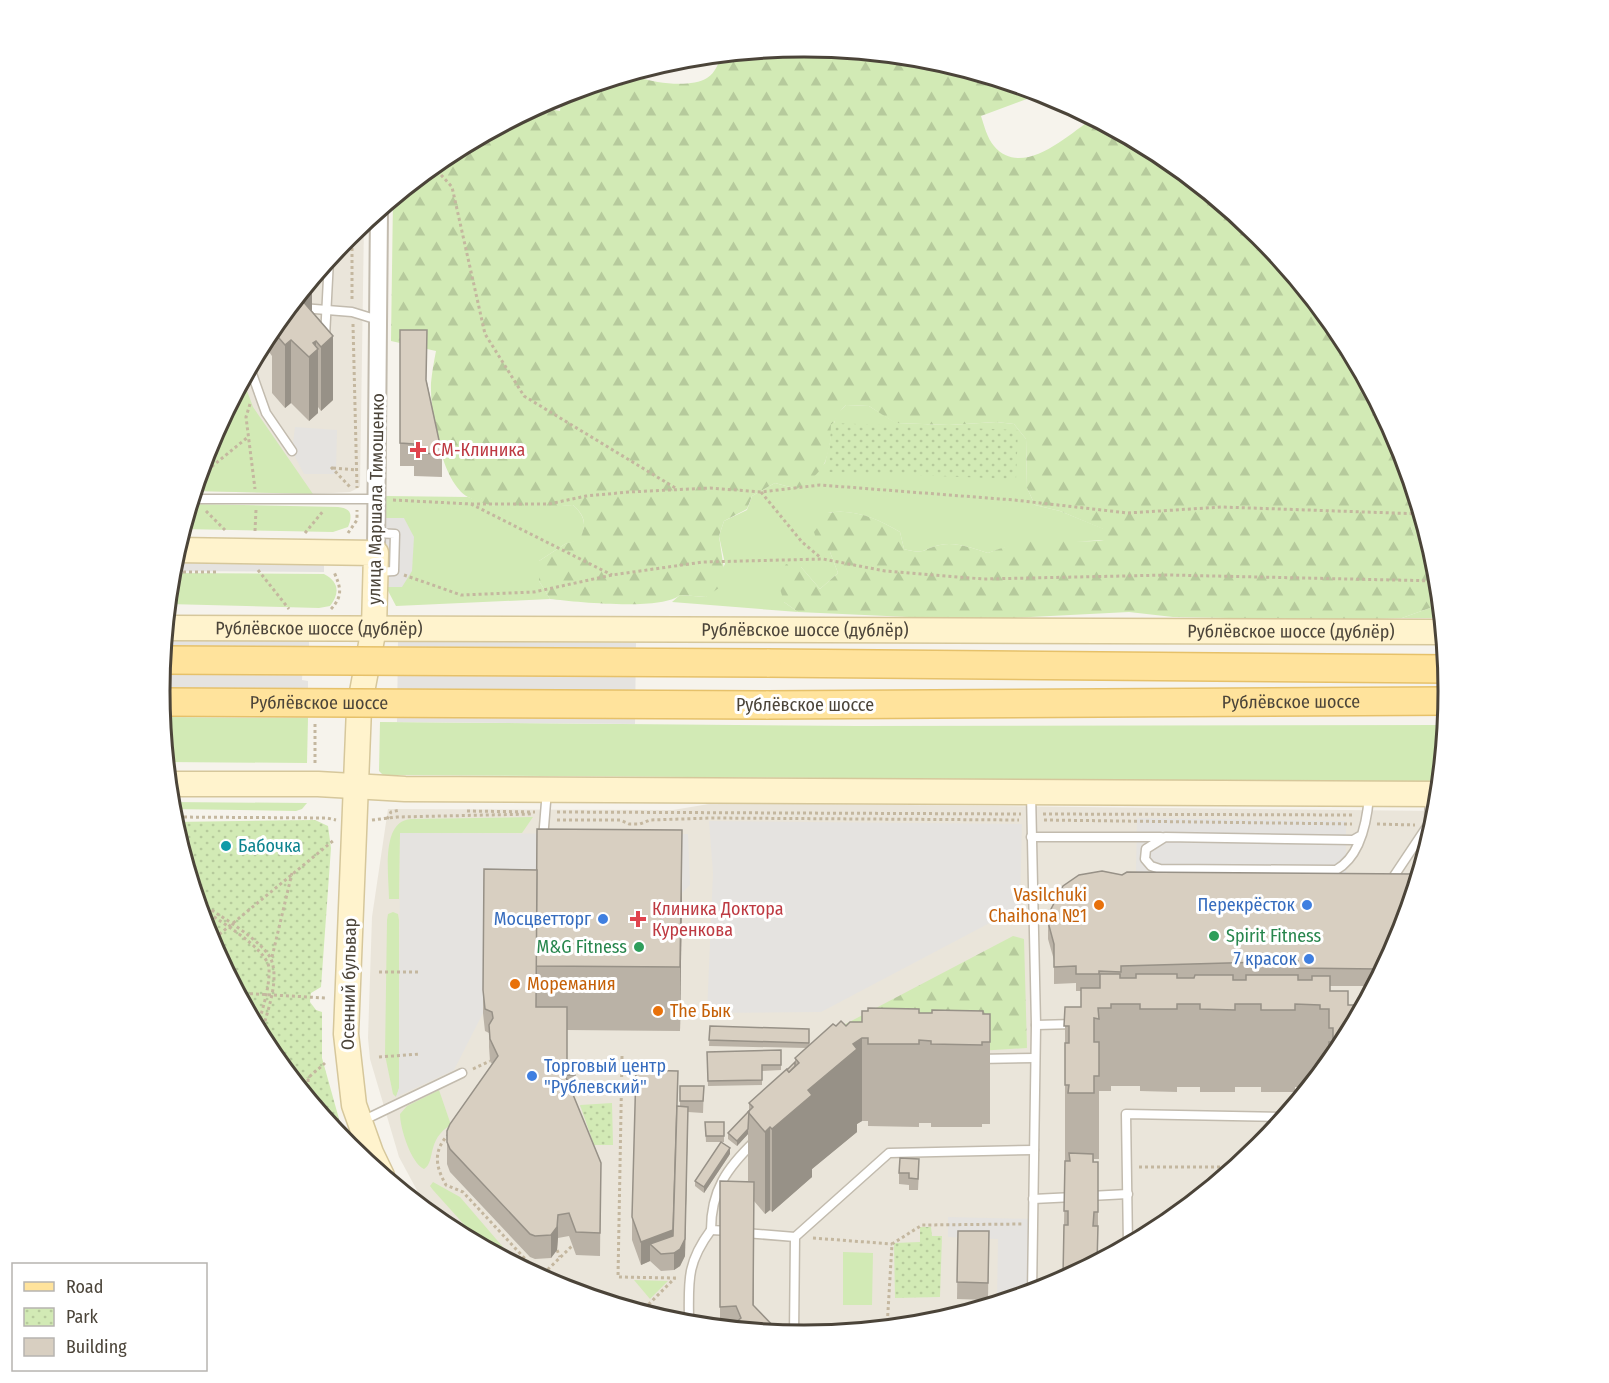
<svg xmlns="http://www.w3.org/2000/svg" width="1609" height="1383" viewBox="0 0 1609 1383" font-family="'Fira Sans Condensed',sans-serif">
<defs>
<pattern id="forest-firs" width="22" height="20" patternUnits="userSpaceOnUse" patternTransform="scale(1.5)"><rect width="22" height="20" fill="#d2eab5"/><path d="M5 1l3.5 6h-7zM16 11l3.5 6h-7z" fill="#b6ca9c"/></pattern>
<pattern id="park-dots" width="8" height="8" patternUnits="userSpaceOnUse" patternTransform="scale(1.5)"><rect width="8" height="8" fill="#d2eab5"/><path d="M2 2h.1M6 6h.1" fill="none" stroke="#b6ca9c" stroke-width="1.8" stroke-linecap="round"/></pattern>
</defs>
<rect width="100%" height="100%" fill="#f6f3ec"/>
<g fill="#eae5da">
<path d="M364 222 360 487 350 492 313 494 195 491 209 444 268 333 349 235Z"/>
<path d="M715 803 1438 811 1400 939 1341 1050 1260 1148 1163 1228 1051 1288 930 1324 804 1336 678 1324 557 1287 449 1229 419 1194 399 1157 370 1059 368 1038 372 917 388 809 673 810Z"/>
</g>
<g fill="#d2eab5">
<path d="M243 380 253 407 313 494 195 491 209 444Z"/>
<path d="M846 405 869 406 896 423 949 425 996 422 1014 424 1026 439 1027 488 1035 505 1060 511 1104 529V540C1062 544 1028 537 988 553 975 549 955 541 940 545 921 549 927 555 904 549L900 532C878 519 853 508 828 513L830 552 838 573 820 589 801 567 784 602 798 612 672 602 680 595 706 597 725 564 719 536 724 521 747 510 752 496 775 483 797 489 825 463 836 415Z"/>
<path d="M385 496 468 497 491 505 521 508 573 505C585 516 587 525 580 540L565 544 539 561V581L550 599 396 606 386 587Z"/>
<path d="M191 504 338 507C351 508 353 515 348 527L333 532 183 529Z"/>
<path d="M1423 519 1430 542 1416 541 1411 528Z"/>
<path d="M171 573 324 574C339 582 340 593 330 606L319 608 168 604Z"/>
<path d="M1441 604 1442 618H1402Z"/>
<path d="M162 717 308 718 307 763 166 762Z"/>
<path d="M380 722 856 726 1446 725 1441 782 383 775 379 771Z"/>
<path d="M170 802 307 803 302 809 296 811 171 809Z"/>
<path d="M533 817 522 833H400L399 899H389C389 876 380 821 411 819Z"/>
<path d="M393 912 398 914 399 920V1089L396 1097 393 1094 385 1055 387 920 388 914Z"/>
<path d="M439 1090 451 1125C426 1139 436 1162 424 1169 411 1163 400 1128 400 1114L407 1106Z"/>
<path d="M433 1182 460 1197 521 1268 486 1249 433 1190 430 1186Z"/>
<path d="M843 1252 873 1253 872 1305H843Z"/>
<path d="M634 1280 668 1281 650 1299Z"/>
</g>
<g fill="url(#forest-firs)">
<path d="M792 48 931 59 1043 93 981 116C984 125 987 138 994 146 1022 179 1067 136 1093 118L1163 155 1261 236 1341 333 1401 445 1423 519 1411 528 1416 541 1430 542 1437 566 1441 604 1402 618 1345 620 1173 617 1129 612 975 620 798 612 784 602 777 579 786 564 801 567 820 589 838 573 830 552 818 545 814 532 828 513C854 508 878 519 900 532L904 549C927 555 921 549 940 545 955 541 975 549 988 553 1006 546 1027 540 1047 540 1067 540 1084 543 1104 540L1103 529 1060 511 1035 505 1027 488 1026 439 1014 424 996 422 949 425 895 423 869 406 846 405C827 423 834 440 825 462 820 474 807 482 797 489L775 483 752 496 747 509 724 521 719 536 726 583 706 597 680 595C661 611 577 602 550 599L539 581V561L565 544 580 539C587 524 585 516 573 505 540 508 499 513 468 497 441 482 430 412 431 383 432 372 434 361 436 351L391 341 393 199 446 155 536 107 560 111 562 94 641 70 640 78C656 83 691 88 707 78 716 73 718 62 723 55Z"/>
<path d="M1013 936 1024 939 1027 1048 848 1059 836 1029Z"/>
</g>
<g fill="url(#park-dots)">
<path d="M831 423 1018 430 1016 479 829 472Z"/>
<path d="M315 820 328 826 331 848 321 987 311 993 310 1002 316 1010 322 1012V1058L346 1144 268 1050 208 938 173 822Z"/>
<path d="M612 1103 613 1145H594L580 1105Z"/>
<path d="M920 1227H931L932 1236H942L940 1297 895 1298 894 1243 920 1242Z"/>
</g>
<g fill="#e5e3e0">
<path d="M295 427 337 430 336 474H304L292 451Z"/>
<path d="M384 518H404L414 537 412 571 402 587H386Z"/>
<path d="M175 556 324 558V572L171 571Z"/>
<path d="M165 639 309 640V661H303L302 680 308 681V718L162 717 160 691Z"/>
<path d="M398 641 636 643 635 724 397 722Z"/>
<path d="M1137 818 1346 821V876L1136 873Z"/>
<path d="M709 821 1022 824 1020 907 821 1012 707 1013 713 873Z"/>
<path d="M400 833 688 834 690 885 682 893 484 892 483 1013 454 1070 396 1097 399 1088Z"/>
<path d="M948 1217 1033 1219 1032 1293 997 1304 998 1239 948 1237Z"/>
</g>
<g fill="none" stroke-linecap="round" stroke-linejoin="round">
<defs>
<g id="lane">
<path d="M302 308 352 312 378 320"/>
<path d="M325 337 329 259"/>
<path d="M250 368 266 413 292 451"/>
<path d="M192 499H376"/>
<path d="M376 533 395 534 394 571 376 572"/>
<path d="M1031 793 1036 1025 1032 1293"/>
<path d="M1360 836 1353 840 1165 837 1146 849 1145 859 1151 866 1160 869 1336 870C1361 856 1367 822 1369 796"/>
<path d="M1031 837H1161"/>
<path d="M543 839 547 790"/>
<path d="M1428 848 1430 797"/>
<path d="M1390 882 1428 825"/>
<path d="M1036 1025 1074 1024"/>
<path d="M978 1059 1035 1058"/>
<path d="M362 1121 462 1073"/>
<path d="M1090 1196 1128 1194"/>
<path d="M1033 1199 1074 1197"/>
<path d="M730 1231 711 1230C711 1190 727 1168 755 1141"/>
<path d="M745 1233 795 1237"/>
<path d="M1128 1246 1126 1114 1286 1117"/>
<path d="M689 1325C689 1283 685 1265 711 1230"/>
<path d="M794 1336 795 1237 889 1153 1034 1150"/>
</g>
<path id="street" d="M376 553 379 211"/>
<g id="secondary">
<path d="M177 550 376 553 374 628 359 708 346 1034 354 1105 371 1153 382 1176"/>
<path id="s1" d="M166 628 1444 632"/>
<path d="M169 784H318L405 789 1439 794"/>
</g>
<g id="primary">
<path d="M767 663 1447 669"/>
<path id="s2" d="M766 705 1449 701"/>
</g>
</defs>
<use href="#lane" stroke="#c2bbae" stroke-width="11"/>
<use href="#street" stroke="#c2bbae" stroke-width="20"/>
<use href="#secondary" stroke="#d6c79b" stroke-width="27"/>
<use href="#primary" stroke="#e6c16a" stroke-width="30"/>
<g stroke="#c4b79f" stroke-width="3" stroke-dasharray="3 3" stroke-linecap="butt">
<path d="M433 166 452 187 485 334 524 396 677 489"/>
<path d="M352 299V232"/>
<path d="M353 324 357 488"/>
<path d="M250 404 246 417 255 489"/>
<path d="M331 467 350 487"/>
<path d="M333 468 357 470"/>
<path d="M199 487 210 468 248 437"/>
<path d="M761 492 802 542 821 558"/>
<path d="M393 500 471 504 612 575"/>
<path d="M471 504H549L586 496 629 492 710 488 761 492 820 485 1014 500 1128 513 1222 507 1422 514"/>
<path d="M206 511 225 530"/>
<path d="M255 531 256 510"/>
<path d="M305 533 324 510"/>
<path d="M348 533 357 520V510"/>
<path d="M258 570 289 609"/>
<path d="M171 572H218"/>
<path d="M404 575 461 595 534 592 612 575 703 562 823 559 885 571 983 579 1169 575 1439 581"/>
<path d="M331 609C343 596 341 588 334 572"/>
<path d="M315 763V724"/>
<path d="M467 811 535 812"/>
<path d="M557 812 1021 814"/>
<path d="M1043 814 1354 815"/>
<path d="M172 817 327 818 336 820"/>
<path d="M387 819 391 812 400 810"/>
<path d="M372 820 397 817 533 814"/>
<path d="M557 820H620L629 824H640L650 820 712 818 1019 820"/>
<path d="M1044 820 1352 824"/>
<path d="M1377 824 1415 825"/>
<path d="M197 900C214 913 267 942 272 962 279 984 266 1014 261 1036"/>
<path d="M199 907C216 919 267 948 269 968 270 988 262 1010 257 1029"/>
<path d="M210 942 334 840"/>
<path d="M215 950 234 972 236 990"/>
<path d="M272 957 292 873"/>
<path d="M379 972H420"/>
<path d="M238 993 325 998"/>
<path d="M622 1056 618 1277 676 1278"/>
<path d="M379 1057 420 1054"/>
<path d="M473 1069 490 1061"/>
<path d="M299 1087 308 1078"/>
<path d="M309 1100 308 1078 325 1063"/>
<path d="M449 1134C433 1150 435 1166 446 1185L463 1192 541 1276"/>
<path d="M1139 1167H1237"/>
<path d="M813 1238 892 1244"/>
<path d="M557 1250 560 1257"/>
<path d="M539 1278 573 1245"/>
<path d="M640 1313 675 1278"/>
<path d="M671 1322 678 1315"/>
<path d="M887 1328 892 1244 922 1225 1022 1224"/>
</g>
<use href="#lane" stroke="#fff" stroke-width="8"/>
<use href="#street" stroke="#fff" stroke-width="16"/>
<use href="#secondary" stroke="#fff3cd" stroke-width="24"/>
<use href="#primary" stroke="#ffe39c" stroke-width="27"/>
<defs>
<g id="primary-bridge">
<path d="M163 660 767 663"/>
<path id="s3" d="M161 702 766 705"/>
</g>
</defs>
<use href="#primary-bridge" stroke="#e6c16a" stroke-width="30" stroke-linecap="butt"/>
<use href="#primary-bridge" stroke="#ffe39c" stroke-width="27"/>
</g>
<g fill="#bab2a6">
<path d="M308 285 312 311 333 336V400L321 411 318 407V413L309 421 291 403 285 408 272 393V356L267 349 264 351 261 347 268 333Z"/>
<path d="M400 330 427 382 442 454V477L414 476V466H400Z"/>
<path d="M484 869 537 870 682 893 680 1031 567 1030V1061L575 1062 574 1097 601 1163 600 1256 576 1255 569 1236 558 1238 557 1250 551 1258 535 1259 530 1257 450 1172 447 1164V1131L492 1064 490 1061 489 1047V1033L485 1031 483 1013Z"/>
<path d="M1122 875 1414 893 1400 939 1392 954H1389V959L1375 986H1330V991L1341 1050 1310 1087H1295V1092H1261V1087H1235V1092H1200V1087H1177V1092L1140 1091V1086H1111V1091H1099V1159H1094V1162H1098V1262L1063 1281 1065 1167V1007H1081V991H1076V983L1054 984V960L1048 939V922Z"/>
<path d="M919 1013 990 1014V1124H982V1127H931V1123H919V1127L868 1126V1121H862L857 1124V1132L812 1169V1177L772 1212 770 1210 765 1214 754 1201V1306L781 1334 720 1328V1181H748V1134L737 1146 728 1139V1133L749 1111V1103L787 1070 795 1062V1058L806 1048 709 1046 710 1026 809 1029V1046L836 1026H846L862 1022Z"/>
<path d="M781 1050V1070L762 1071V1085L708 1086 707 1052Z"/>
<path d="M704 1086 703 1113 688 1112 685 1256 680 1266 674 1270 661 1271 650 1261 641 1265 632 1240V1217L677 1106H680V1101Z"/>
<path d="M705 1122H724V1142H706Z"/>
<path d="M730 1154 704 1193 695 1186V1181Z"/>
<path d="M919 1170 918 1190H909V1185L899 1184V1173Z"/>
<path d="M958 1231H989L988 1300 957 1299Z"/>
</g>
<g fill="#979187">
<path d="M312 290V353L301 299Z"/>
<path d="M267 336V349L264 351V341Z"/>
<path d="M333 336V400L321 411V347Z"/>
<path d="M291 340V403L285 408V345Z"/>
<path d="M316 341V351L318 349V413L309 421V357L313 343Z"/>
<path d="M682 830V893L680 1031V967Z"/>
<path d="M862 1038V1121L857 1124V1132L812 1169V1177L772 1212V1129L808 1090 853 1044Z"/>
<path d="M678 1071 673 1253 650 1244V1261L641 1265V1242Z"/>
<path d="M688 1107 685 1256 680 1266 674 1270V1253Z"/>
<path d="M770 1127V1210L765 1214V1132Z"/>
<path d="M748 1129V1134L737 1146V1141Z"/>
<path d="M730 1148V1154L704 1193V1187Z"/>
<path d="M754 1182V1264L753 1331Z"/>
<path d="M558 1215V1238L557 1250 551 1258V1235Z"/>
</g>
<g fill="#d8cfc1" stroke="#979187" stroke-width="1.5">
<path d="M308 285 312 290 301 299 333 336 321 347 316 341 313 343 318 349 309 357 291 340 285 345 272 330 289 315 286 312Z"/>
<path d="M400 330H427L426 380 442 454 414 453V444L400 443Z"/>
<path d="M537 829 682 830 680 967 536 966Z"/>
<path d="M484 869 537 870 536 1007H567V1061L575 1062V1075H565L601 1163 600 1233 576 1232 569 1213 558 1215 557 1227 551 1235 535 1236 530 1234 450 1149 447 1142V1131L450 1124 498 1056 490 1039 489 1025 493 1018 492 1012 485 1009 483 990Z"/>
<path d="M1102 871 1122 875 1127 872 1414 874V893L1401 937H1389V960L1388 961 1378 962V969L1297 968 1298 961 1121 966V972L1099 971V974H1076V966L1054 967V944L1048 922 1050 911 1063 886 1079 875Z"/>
<path d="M1100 974H1120V978H1136V974H1177V978H1194L1195 975H1233V980H1246V975H1298V980H1312V976H1330V991H1348V1005H1363V1008L1341 1050 1329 1065V1042H1333V1028H1329V1009H1320V1005L1295 1004V1010H1261V1004H1235V1010L1200 1009V1004H1177V1009H1140V1004H1111V1008H1098L1099 1019 1094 1018V1042H1099V1076H1094V1093H1068L1069 1085H1065V1043H1069V1026H1064L1065 1007H1081V988H1100Z"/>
<path d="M868 1008 919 1009V1013H932V1010L983 1011V1014H990V1042H982V1045L931 1044V1041L919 1040V1044H868V1038H862L853 1044 857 1049 808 1090 812 1095 772 1129 770 1127 765 1132 748 1112 753 1107 749 1103 787 1069 789 1072 799 1063 795 1058 833 1024 836 1026 841 1021 846 1026 850 1022H862V1011H868Z"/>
<path d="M710 1026 809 1029V1043L709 1040Z"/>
<path d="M781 1050V1065H762V1080L708 1081 707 1052Z"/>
<path d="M795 1062V1066L789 1072 787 1070Z"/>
<path d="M636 1070 678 1071 673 1230 641 1242 632 1217Z"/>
<path d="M680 1086H704L703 1101H680Z"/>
<path d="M677 1106 688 1107 685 1239 680 1249 674 1253 661 1254 650 1244 673 1236Z"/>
<path d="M749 1111 748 1129 737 1141 728 1133Z"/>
<path d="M705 1122H724V1136H706Z"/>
<path d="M721 1142 730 1148 704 1187 695 1181Z"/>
<path d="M1069 1153 1093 1154V1162H1098V1212H1094L1093 1226H1098L1097 1263 1067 1279V1275H1063L1064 1225H1068V1211H1064L1065 1161H1070Z"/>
<path d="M900 1158 919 1159 918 1179 909 1178V1173H899Z"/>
<path d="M720 1181 754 1182 753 1305 781 1334 732 1329 730 1327 741 1318 736 1306 720 1307Z"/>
<path d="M958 1231H989L988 1283 957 1282Z"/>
</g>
<g fill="#e0444e" stroke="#fff" stroke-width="2">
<path d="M415 441h6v6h6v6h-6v6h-6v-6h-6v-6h6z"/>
<path d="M635 910h6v6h6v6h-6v6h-6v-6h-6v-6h6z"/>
</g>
<circle fill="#0f9aa8" stroke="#fff" stroke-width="2" cx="226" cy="846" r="6"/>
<g fill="#e8710a" stroke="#fff" stroke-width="2">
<circle cx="1099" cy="905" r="6"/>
<circle cx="515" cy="984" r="6"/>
<circle cx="658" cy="1011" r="6"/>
</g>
<g fill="#3f7fe0" stroke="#fff" stroke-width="2">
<circle cx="1307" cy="905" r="6"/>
<circle cx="603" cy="919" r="6"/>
<circle cx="1309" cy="959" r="6"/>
<circle cx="532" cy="1076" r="6"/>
</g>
<g fill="#2e9e5b" stroke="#fff" stroke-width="2">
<circle cx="1214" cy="936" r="6"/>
<circle cx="639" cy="947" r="6"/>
</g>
<g text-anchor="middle" stroke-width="6" stroke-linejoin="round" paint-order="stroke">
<g font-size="18" fill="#be3a42" stroke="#fff" text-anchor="start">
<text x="432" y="456">СМ-Клиника</text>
<text x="652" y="915">Клиника Доктора<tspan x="652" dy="21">Куренкова</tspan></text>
</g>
<g font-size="18" fill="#4b4439" stroke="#fff">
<text transform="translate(376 499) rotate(-89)" y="6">улица Маршала Тимошенко</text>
<text dy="6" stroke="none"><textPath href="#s1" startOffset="153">Рублёвское шоссе (дублёр)</textPath></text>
<text dy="6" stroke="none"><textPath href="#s1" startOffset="639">Рублёвское шоссе (дублёр)</textPath></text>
<text dy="6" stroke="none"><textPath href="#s1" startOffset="1125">Рублёвское шоссе (дублёр)</textPath></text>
<text dy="6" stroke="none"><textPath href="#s2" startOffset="525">Рублёвское шоссе</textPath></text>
<text dy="6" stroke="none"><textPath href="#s3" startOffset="158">Рублёвское шоссе</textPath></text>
<text x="805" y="711">Рублёвское шоссе</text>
<text transform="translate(349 984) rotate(-89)" y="6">Осенний бульвар</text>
</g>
<g font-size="18" fill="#0d838f" stroke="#fff" text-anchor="start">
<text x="238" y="852">Бабочка</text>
</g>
<g font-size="18" fill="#c56008" stroke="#fff" text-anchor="start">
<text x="1087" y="901" text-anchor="end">Vasilchuki<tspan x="1087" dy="21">Chaihona №1</tspan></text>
<text x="527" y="990">Моремания</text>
<text x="670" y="1017">The Бык</text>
</g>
<g font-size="18" fill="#366cbe" stroke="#fff" text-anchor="end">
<text x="1295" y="911">Перекрёсток</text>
<text x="591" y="925">Мосцветторг</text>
<text x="1297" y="965">7 красок</text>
<text x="544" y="1072" text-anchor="start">Торговый центр<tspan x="544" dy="21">"Рублевский"</tspan></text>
</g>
<g font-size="18" fill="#27864d" stroke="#fff" text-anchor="start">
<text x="1226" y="942">Spirit Fitness</text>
<text x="627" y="953" text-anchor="end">M&amp;G Fitness</text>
</g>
</g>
<path d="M0 0H1609V1383H0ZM170 691a634 634 0 1 1 1268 0a634 634 0 1 1-1268 0Z" fill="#fff" fill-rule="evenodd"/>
<path fill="none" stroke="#4b4439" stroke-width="3" d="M170 691a634 634 0 1 1 1268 0a634 634 0 1 1-1268 0Z"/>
<rect x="12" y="1263" width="195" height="108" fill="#ffffff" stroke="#b7b4b0" stroke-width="1.5"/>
<rect x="24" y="1282" width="30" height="9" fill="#ffe39c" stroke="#b7b4b0" stroke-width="1.5"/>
<text x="66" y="1293" font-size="18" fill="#4b4439">Road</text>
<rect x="24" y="1308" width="30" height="18" fill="url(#park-dots)" stroke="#b7b4b0" stroke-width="1.5"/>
<text x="66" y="1323" font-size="18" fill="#4b4439">Park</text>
<rect x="24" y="1338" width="30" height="18" fill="#d8cfc1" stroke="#b7b4b0" stroke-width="1.5"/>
<text x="66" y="1353" font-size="18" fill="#4b4439">Building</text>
</svg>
